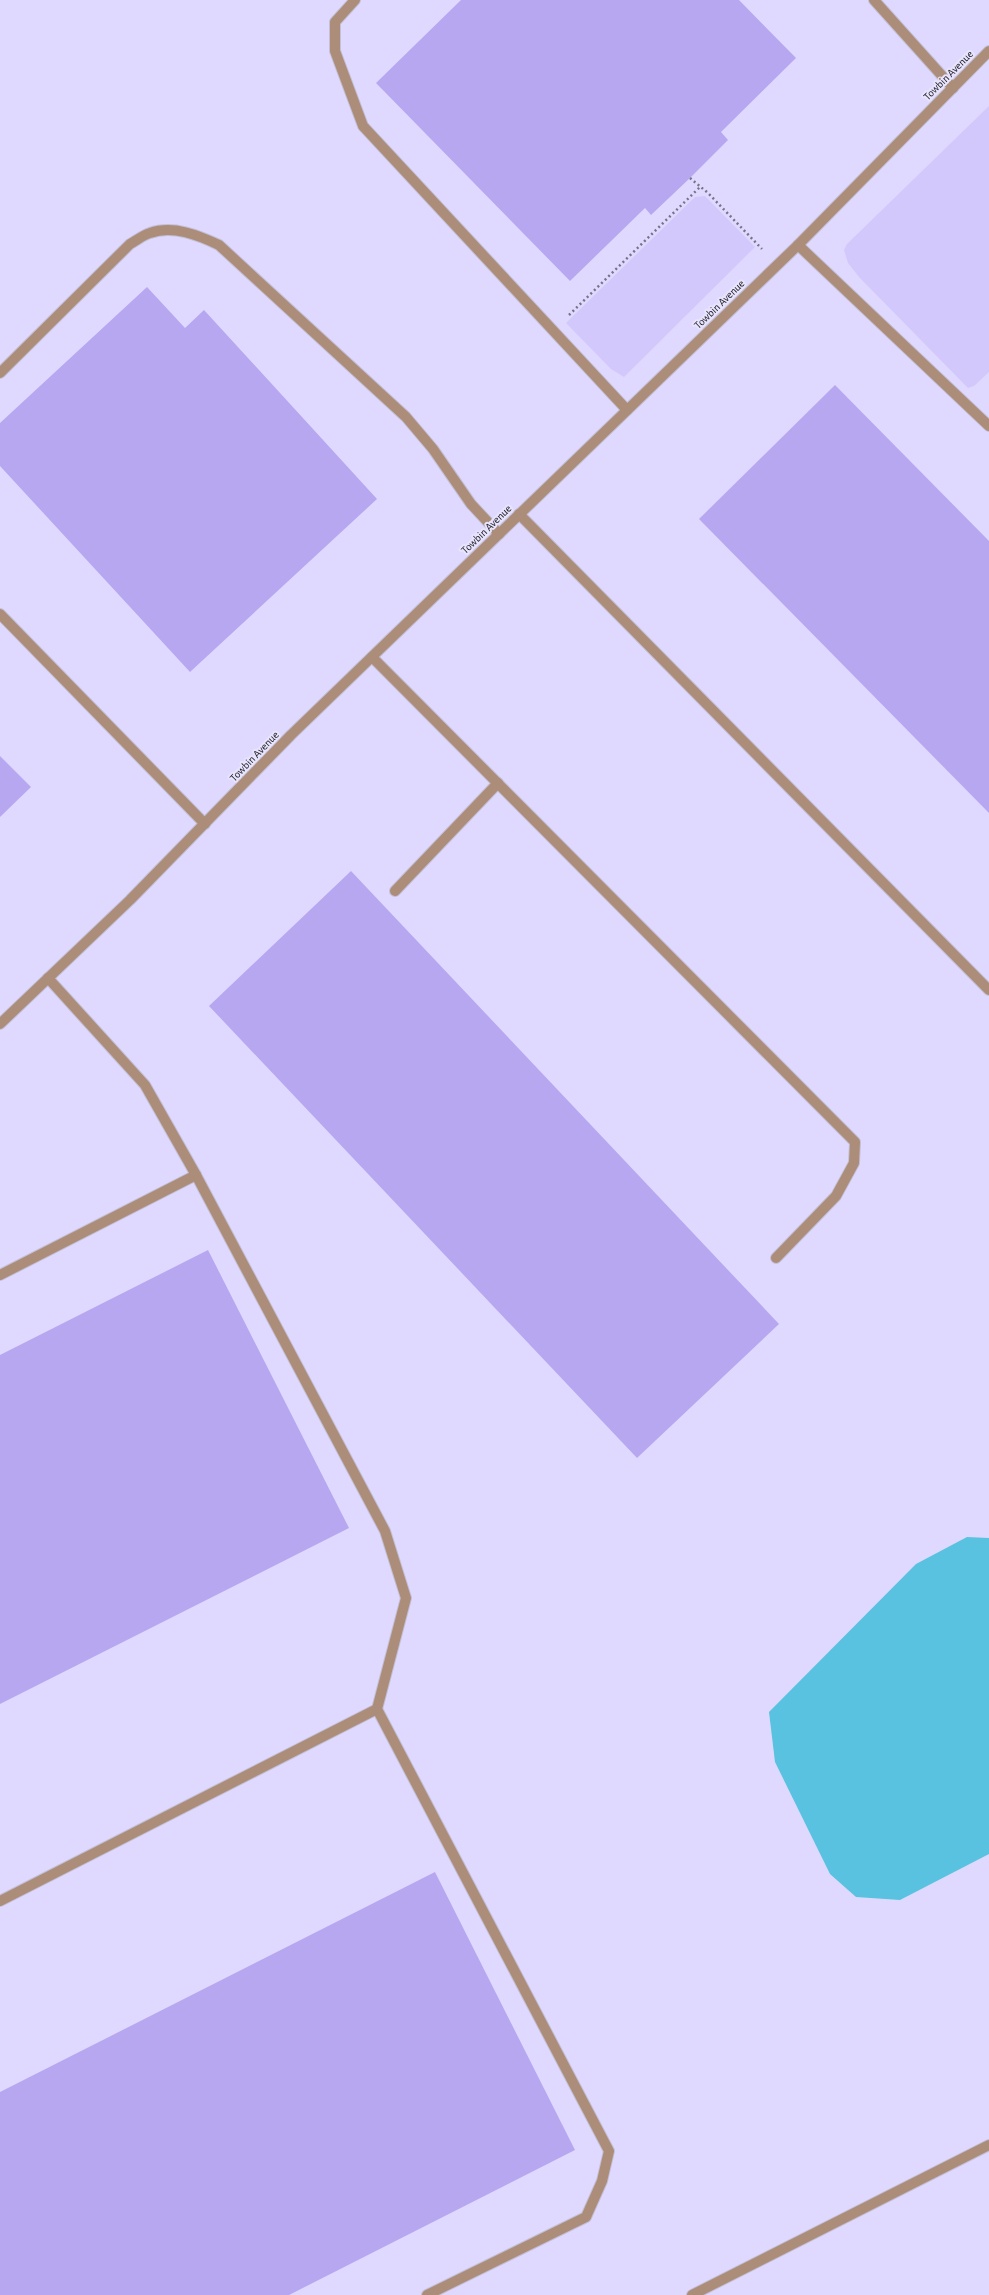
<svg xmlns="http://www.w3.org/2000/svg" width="989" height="2295" viewBox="0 0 989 2295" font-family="'Alegreya Sans',sans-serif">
<rect width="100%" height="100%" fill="#e8e4fc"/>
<rect fill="#e0d9ff" x="0" y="0" width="989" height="2295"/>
<g fill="#d2c8fc">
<path d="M989 106V372L974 386 968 388 859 277 848 263 844 250 847 244Z"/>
<path d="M705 196 755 247 624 377 611 369 566 323 695 197Z"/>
</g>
<path fill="#58c2e0" d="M967 1537 989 1538V1854L900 1900 856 1897 830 1874 775 1762 769 1712 916 1564Z"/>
<g fill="#b7a7f1">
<path d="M461 0H739L796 58 721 132 728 140 690 178 651 215 645 208 570 281 376 83Z"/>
<path d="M147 287 185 328 204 310 377 499 190 672 0 466V423Z"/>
<path d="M835 385 989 541V813L699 519Z"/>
<path d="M0 756 31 787 0 817Z"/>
<path d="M351 871 779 1324 637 1458 209 1006Z"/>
<path d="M208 1250 349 1528 0 1704V1355Z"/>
<path d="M435 1872 575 2150 289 2295H0V2092Z"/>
</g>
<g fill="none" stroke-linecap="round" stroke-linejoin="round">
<defs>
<g id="service">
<path d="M355 0 335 22V51L363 126 627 410"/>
<path d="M798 245 989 426"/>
<path d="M0 373 130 244C136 241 143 235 150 233 173 225 198 235 219 245L406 417 433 449 471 504 499 534"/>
<path d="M519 514 989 990"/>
<path d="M0 614 205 824"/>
<path d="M372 657 855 1142 854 1163 836 1196 776 1258"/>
<path d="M395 891 498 783"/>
<path d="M48 978 145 1085 196 1175"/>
<path d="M0 1275 196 1175 385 1531 406 1598 377 1709 609 2151 602 2181 586 2217 427 2295"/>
<path d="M0 1901 377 1709"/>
<path d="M692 2295 989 2145"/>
</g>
<path id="minor" d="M874 0 953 88"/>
<path id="tertiary" d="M0 1024 130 900 291 735 798 245 989 51"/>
</defs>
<use href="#service" stroke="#c3bfd5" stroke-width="12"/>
<use href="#minor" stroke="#c3bfd5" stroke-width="12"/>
<use href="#tertiary" stroke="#c3bfd5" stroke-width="12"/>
<g stroke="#777485" stroke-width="2.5" stroke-dasharray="2 3" stroke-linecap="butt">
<path d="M690 178 708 193 762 249"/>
<path d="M569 315 700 187"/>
</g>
<use href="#service" stroke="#ac8d79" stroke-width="10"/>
<use href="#minor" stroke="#ac8d79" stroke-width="10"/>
<use href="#tertiary" stroke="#ac8d79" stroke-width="10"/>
</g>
<g text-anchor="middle" stroke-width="4" stroke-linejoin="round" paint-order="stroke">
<g font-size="11" fill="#1a1823" stroke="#e8e4fc">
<text transform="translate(948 75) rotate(-45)" y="4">Towbin Avenue</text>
<text transform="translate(719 304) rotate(-44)" y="4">Towbin Avenue</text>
<text transform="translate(486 529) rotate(-44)" y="4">Towbin Avenue</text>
<text transform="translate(254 756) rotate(-46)" y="4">Towbin Avenue</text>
</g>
</g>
</svg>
